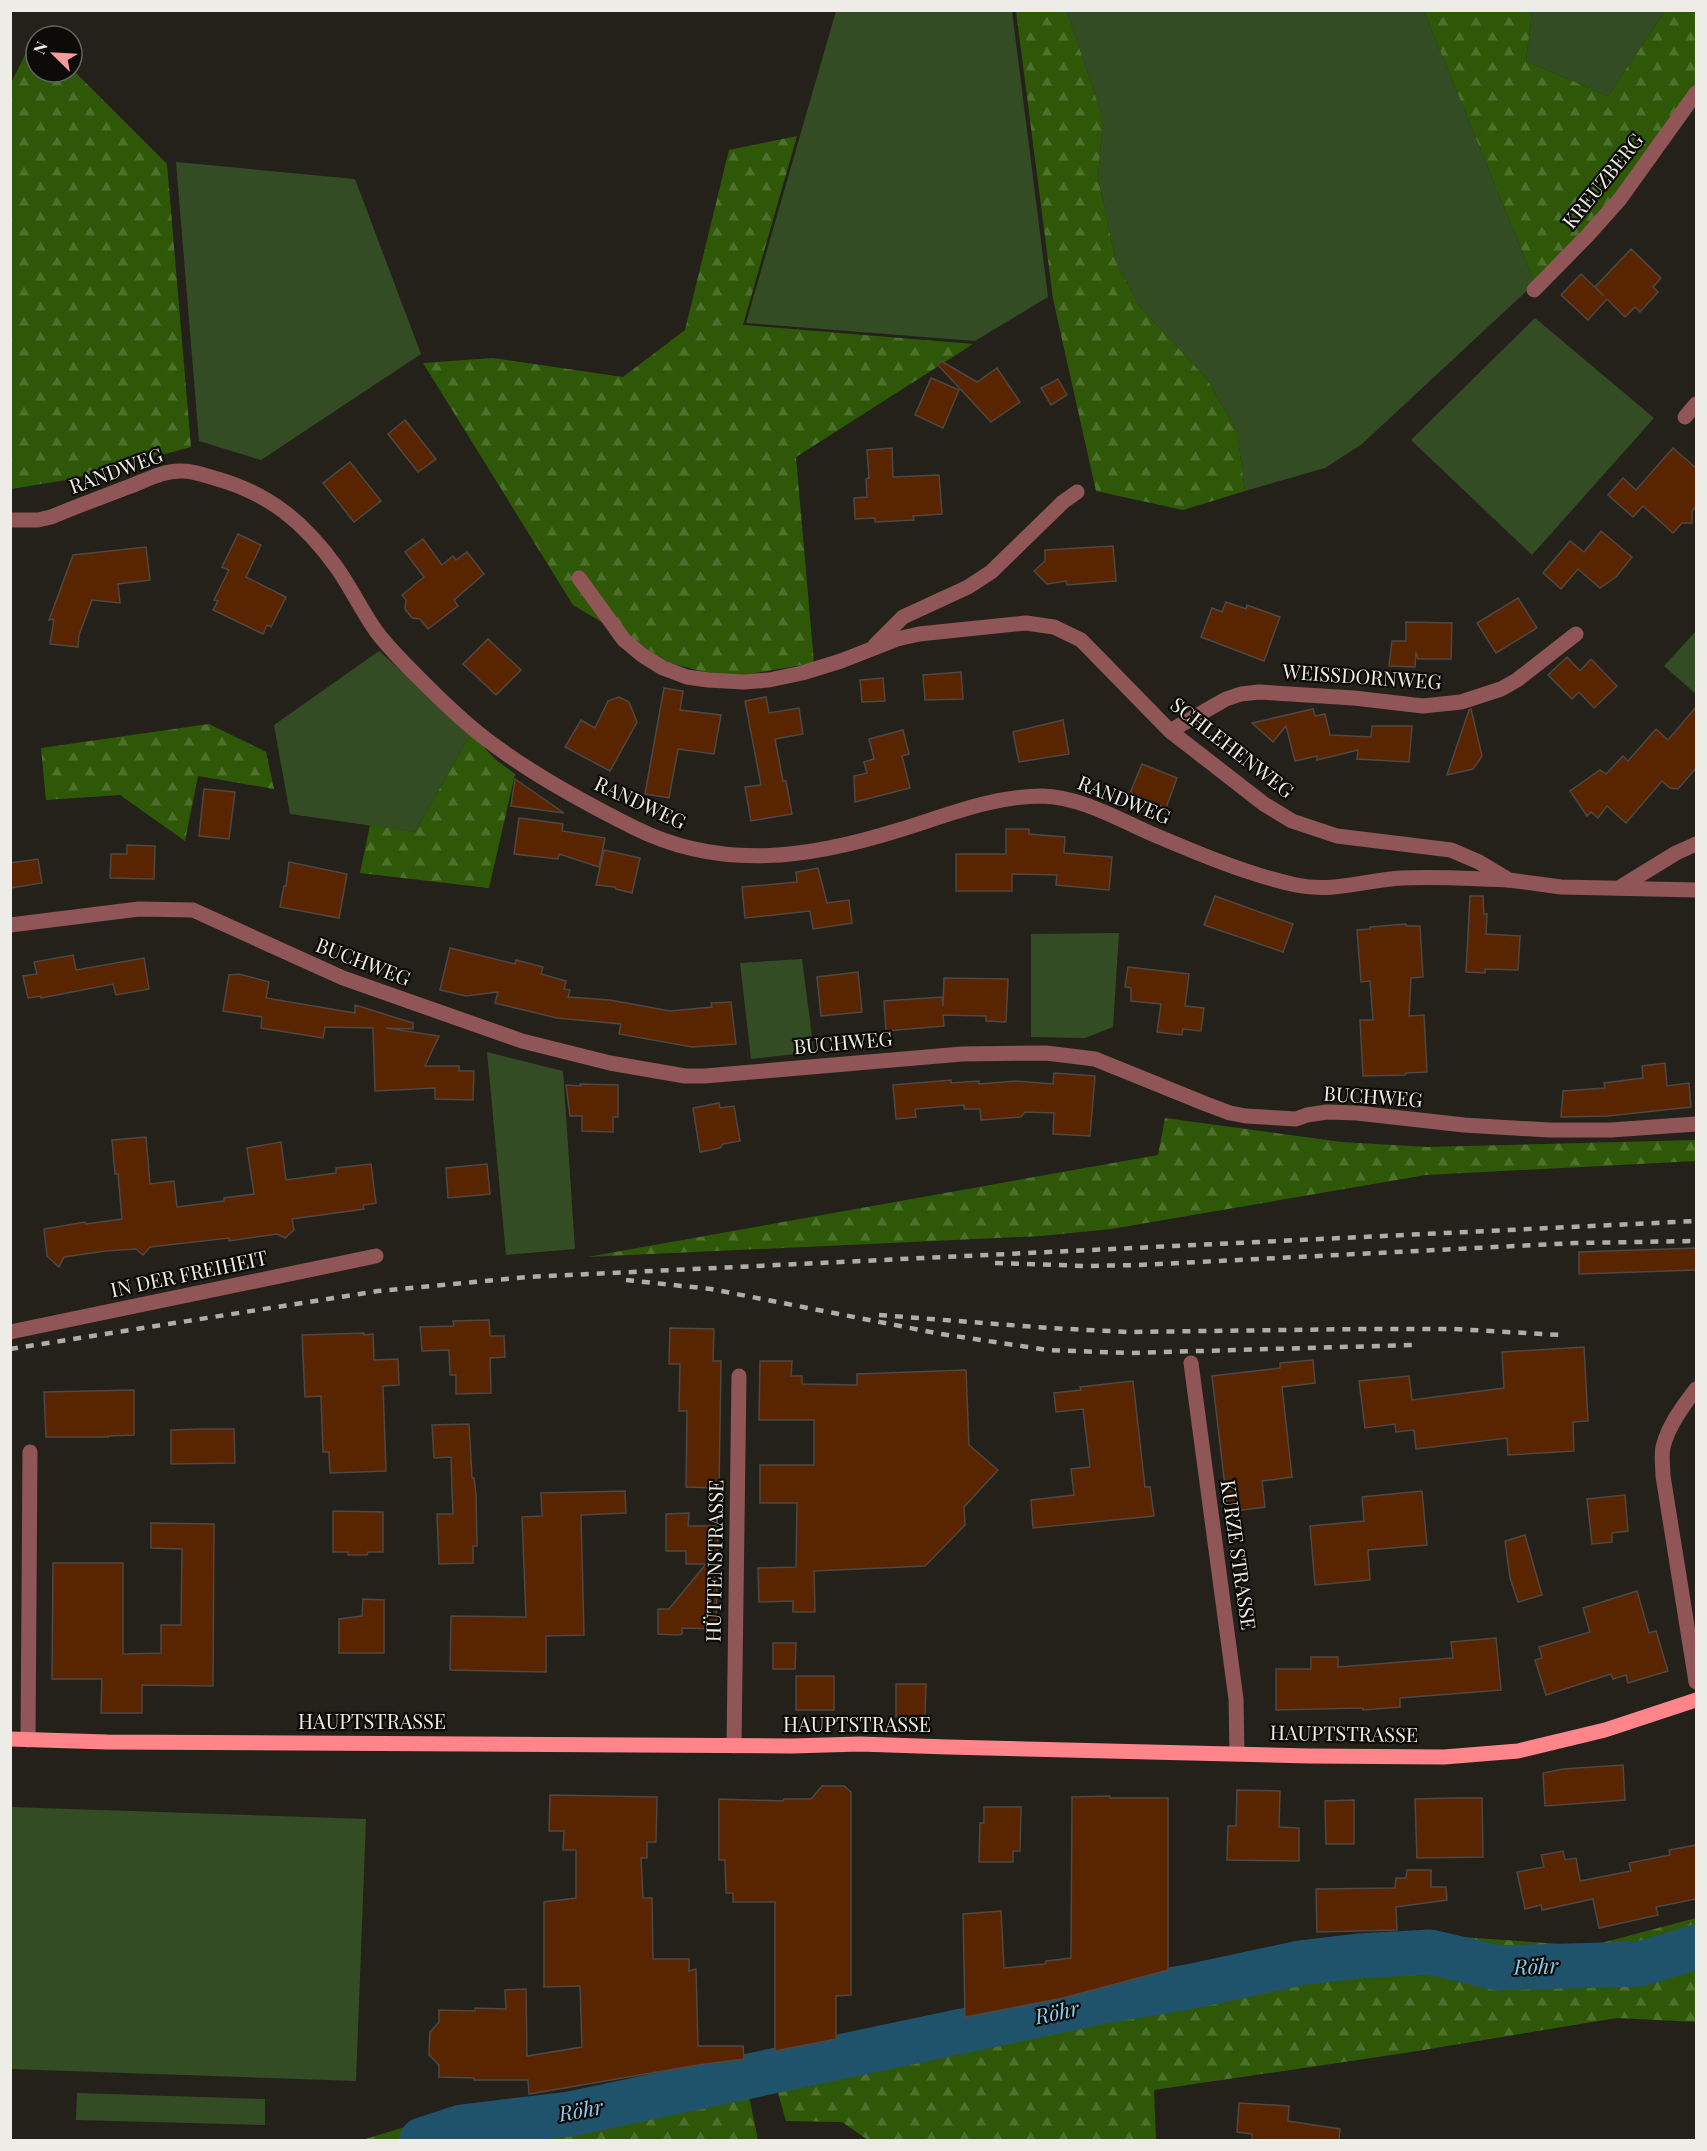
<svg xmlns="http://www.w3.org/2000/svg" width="1707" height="2151" viewBox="0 0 1707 2151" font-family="'Playfair Display',serif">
<defs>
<pattern id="forest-firs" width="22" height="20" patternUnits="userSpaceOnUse" patternTransform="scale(1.5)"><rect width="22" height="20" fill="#2e5808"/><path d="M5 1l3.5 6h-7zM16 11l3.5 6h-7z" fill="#4d702c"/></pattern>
</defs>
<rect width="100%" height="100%" fill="#24211b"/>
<g fill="#344c24">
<path d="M836 11H1012L1048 297 975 341 746 323Z"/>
<path d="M1067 11H1424L1535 283 1362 444 1325 468 1245 491 1237 431 1207 379 1140 307 1116 262 1098 177 1103 119Z"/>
<path d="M1532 11H1665L1608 96 1526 61Z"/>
<path d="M176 162 355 179 421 354 261 460 199 441Z"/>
<path d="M1535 318 1654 418 1532 555 1411 440Z"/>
<path d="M1696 631V694L1664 666Z"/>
<path d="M379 651 471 733 415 832 290 814 274 725Z"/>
<path d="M1119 933 1113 1027 1085 1038 1031 1037V934Z"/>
<path d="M802 959 814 1052 751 1059 740 963Z"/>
<path d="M487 1052 563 1071 575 1249 506 1255Z"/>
<path d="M11 1807 366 1819 356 2081 11 2069Z"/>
<path d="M77 2093 265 2099V2125L76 2120Z"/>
</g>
<g fill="url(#forest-firs)">
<path d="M1016 11H1067L1103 119 1098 177 1116 262 1140 307 1207 379 1237 431 1245 491 1183 510 1096 491 1053 299Z"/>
<path d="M1424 11H1532L1526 61 1608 96 1665 11H1696V85L1600 218 1535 283Z"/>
<path d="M36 33 39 36H36V72H72V69L167 164 191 447 72 479 11 489V83Z"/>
<path d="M797 136 743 325 973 344 796 457 814 663 727 678 670 663 573 605 423 363 493 358 623 377 685 330 729 150Z"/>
<path d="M209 724 266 752 274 789 198 776 185 841 120 795 46 800 41 748Z"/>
<path d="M471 733 495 759 515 774 489 888 360 873 370 825 415 832Z"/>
<path d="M1165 1118 1342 1142 1427 1147 1696 1140V1161L1426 1175 1111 1229 1041 1236 587 1257 1158 1155Z"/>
<path d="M1696 1918V2022L1617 2018 1405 2053 1154 2090 1156 2140H868L842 2122 786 2121 776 2086 952 2040 1058 2019 1204 1978 1432 1935 1590 1946Z"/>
<path d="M744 2071 758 2140H362L481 2104Z"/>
</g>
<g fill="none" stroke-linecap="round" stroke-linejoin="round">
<path stroke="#1f536c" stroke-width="45" d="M422 2140 462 2127 570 2114 1104 2001 1188 1987 1300 1963 1358 1956 1430 1952 1498 1968 1640 1964 1696 1947"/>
</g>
<g fill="#592400" stroke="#4f4743" stroke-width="1.5">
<path d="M1631 249 1661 278 1653 287 1658 292 1640 312 1635 307 1625 317 1607 299 1588 320 1561 295 1581 274 1604 296 1595 287Z"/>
<path d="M941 361 977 382 997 368 1020 402 991 422 938 365Z"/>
<path d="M931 378 959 390 943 428 915 415Z"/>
<path d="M1058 379 1067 395 1051 405 1041 388Z"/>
<path d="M405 420 436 459 418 472 388 434Z"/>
<path d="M892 448 893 477 939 475 942 514 913 516 914 520 875 522V518L855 519 854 498 867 497 866 479 869 478 867 450Z"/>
<path d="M1673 448 1696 468V506L1692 511V523H1682L1673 533 1643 506 1633 517 1608 495 1623 478 1636 490Z"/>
<path d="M350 462 381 501 354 522 323 483Z"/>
<path d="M1601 531 1632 557 1616 577 1600 588 1578 569 1561 589 1543 573 1570 541 1584 552Z"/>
<path d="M238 534 261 545 246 577 286 597 271 627 267 625 263 634 213 610 218 601 214 600 229 570 222 567Z"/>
<path d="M423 539 442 565 453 556 456 560 467 552 484 574 454 600 458 606 428 629 420 619 412 618 405 609 406 600 402 595 424 577 405 552Z"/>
<path d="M1113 546 1116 581 1067 585 1066 581 1047 584 1034 571 1045 561V550Z"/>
<path d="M146 547 150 580 118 584 120 603 92 600 79 635 78 647 50 644 54 619 49 620 73 555Z"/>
<path d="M1518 598 1537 628 1496 653 1477 623Z"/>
<path d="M1226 602 1246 609 1247 605 1280 617 1264 661 1201 637 1212 608 1222 612Z"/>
<path d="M1406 622 1452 623 1451 659H1418L1416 652 1415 667 1389 666 1392 641H1406Z"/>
<path d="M488 639 521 670 496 695 463 664Z"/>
<path d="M1567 657 1580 671 1591 659 1617 686 1594 708 1579 692 1572 699 1548 675Z"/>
<path d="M961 672 963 699 925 700 923 675Z"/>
<path d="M883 678 885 701 862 702 860 680Z"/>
<path d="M664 688 683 691 680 710 721 715 714 754 678 749 669 798 645 794Z"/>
<path d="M619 697 629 702 637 722 610 771 565 747 581 720 595 728 608 701Z"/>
<path d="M766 697 769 713 799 708 803 734 775 739 783 781H786L792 814 751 821 745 787 761 785 745 701Z"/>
<path d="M1696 707V768L1678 789 1670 788 1662 781 1626 823 1607 806 1598 818 1591 812 1587 816 1570 791 1600 770 1606 774 1623 756 1628 761 1656 729 1668 740Z"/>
<path d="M1313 709 1315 716 1325 714 1330 735 1371 737 1372 726H1412L1409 762 1357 759 1358 750 1317 760V756L1295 761 1286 726 1273 742 1252 723Z"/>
<path d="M1471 709 1482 756 1473 769 1447 775 1469 710Z"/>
<path d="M1063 720 1069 754 1019 762 1013 732Z"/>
<path d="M903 730 909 754 902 756 910 788 855 802 854 776 867 773 864 762 874 759 869 739Z"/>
<path d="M1142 764 1177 778 1166 808 1130 793Z"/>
<path d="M515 779 564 813 511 806Z"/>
<path d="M204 789 235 792 229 839 199 836Z"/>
<path d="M519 818 563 824 562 831 605 838 599 867 559 854 558 859 514 854Z"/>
<path d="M1006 829H1029V834L1065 837 1064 853 1112 857 1109 890 1056 885 1057 875 1012 874V891H956V854H1006Z"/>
<path d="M127 845 155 846 154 879 110 878 111 854H127Z"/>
<path d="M604 850 640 858 632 893 616 889 615 887 596 885Z"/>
<path d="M38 859 42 883 10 888V863Z"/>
<path d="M289 862 347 874 339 918 280 907 284 886H286Z"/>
<path d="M818 868 827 903 849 900 852 923 813 929 810 911 745 918 742 887 797 882 796 872Z"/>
<path d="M1215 896 1293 924 1283 952 1204 925Z"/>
<path d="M1470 896H1483L1484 914H1487L1486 934 1520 936 1518 970 1485 969V973L1466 972Z"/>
<path d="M1406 924V926H1420L1423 977 1411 978 1409 1016 1424 1015 1427 1072 1406 1073 1405 1075 1363 1076 1360 1020H1373L1370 981 1361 982 1357 930 1370 929V927Z"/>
<path d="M450 948 515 964 516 960 543 967 541 974 566 981 564 989 570 990 568 997 610 1000 670 1011 712 1007 711 1003 731 1002 736 1044 692 1047 619 1034 621 1024 557 1018 495 1003 498 992 466 996 440 990Z"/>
<path d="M73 955 76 970 144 958 149 989 116 995 113 984 41 998V996L28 998 23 976 37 974 34 962Z"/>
<path d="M1128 967 1189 974 1185 1006 1204 1008 1201 1031 1183 1029 1182 1035 1157 1032 1161 1004 1131 1001V988L1125 987Z"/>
<path d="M858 972 862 1012 821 1016 817 977Z"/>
<path d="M239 974 269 982 266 998 355 1013V1005L413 1023V1029L386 1028 439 1036 425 1066H459V1071H474L473 1100 435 1099V1088L375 1091 373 1028 325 1027 323 1038 261 1028 262 1017 223 1011 229 975Z"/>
<path d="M944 978 1008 979 1006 1022 986 1021V1016L943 1015 944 1026 886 1031 884 1001 942 997 943 1006Z"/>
<path d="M1665 1063 1667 1086 1689 1083 1691 1107 1608 1116 1561 1117 1563 1091 1605 1088 1604 1083 1643 1078 1642 1066Z"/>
<path d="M1054 1073 1095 1076 1090 1136 1053 1134 1054 1113 1025 1112 1021 1117 981 1120 980 1109H964V1105L915 1109 916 1117 896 1119 893 1085 951 1080V1083L979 1081V1084L1016 1081 1053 1084Z"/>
<path d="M580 1084 618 1085V1117H613V1132L582 1131V1116H570L566 1085 581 1086Z"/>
<path d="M719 1103 720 1108 734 1106 740 1141 723 1144 720 1148 700 1152 693 1108Z"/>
<path d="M146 1137 150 1184 174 1181 177 1207 224 1201V1198L254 1194 247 1148 281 1142 286 1180 336 1173V1168L371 1164 376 1203 363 1205 364 1209 292 1219 294 1230 285 1238 277 1234 229 1241V1238L150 1247 143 1255 136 1249 105 1251 64 1257 59 1267 47 1256 44 1229 85 1222 86 1224 122 1219 118 1174H115L112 1140Z"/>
<path d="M487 1164 490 1194 448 1198 446 1168Z"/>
<path d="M1696 1248V1270L1579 1274V1252Z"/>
<path d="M489 1320 490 1336H504L505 1357 490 1358 491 1393 456 1394V1375H450L449 1350 422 1351 420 1327 454 1326 453 1321Z"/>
<path d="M670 1328 714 1329 713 1361H721L719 1488 686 1487 687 1411H679L680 1364H669Z"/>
<path d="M364 1333V1335L373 1334 374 1360 398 1359 399 1385 383 1386 386 1471 330 1473 329 1452H323L321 1396 305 1397 302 1335Z"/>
<path d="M1584 1347 1588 1421 1573 1422 1574 1451 1508 1455 1507 1438 1416 1449 1414 1430 1396 1432 1395 1424 1365 1428 1359 1381 1409 1376 1412 1400 1504 1388 1502 1352Z"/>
<path d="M1313 1360 1315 1383 1282 1387 1292 1477 1262 1481 1265 1507 1228 1512 1212 1376 1280 1368V1363Z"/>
<path d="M760 1361H792L791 1376H802V1384L857 1385V1374L966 1370 969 1445 998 1470 964 1507 965 1525 925 1566 814 1571 815 1612H793V1601L759 1602 758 1568 796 1567 797 1503H760V1465H814V1420H759Z"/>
<path d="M1133 1381 1145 1487H1150L1154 1516 1033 1528 1031 1500 1074 1495 1071 1469 1090 1467 1083 1409 1056 1412 1054 1393 1081 1390 1080 1387Z"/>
<path d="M134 1390V1435L108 1436V1437H46L44 1392Z"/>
<path d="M469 1424 472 1478H474L476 1495 477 1546H473V1563L439 1564 437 1514H453L452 1490 451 1457 434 1458 432 1425Z"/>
<path d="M200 1429H234L235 1463 171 1464V1430Z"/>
<path d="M625 1491 626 1513 581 1515 584 1635 546 1636V1672L450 1670 451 1616 526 1617 522 1517 542 1516 541 1493Z"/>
<path d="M1422 1491 1427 1545 1368 1550 1370 1580 1315 1585 1310 1526 1364 1521 1362 1497Z"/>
<path d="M1625 1495 1628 1531 1612 1533V1542L1592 1544 1587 1499Z"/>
<path d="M333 1511 383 1512V1552H368L367 1555H348V1552H333Z"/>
<path d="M689 1513 688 1526H718L716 1629 682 1628V1634L678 1635 658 1634V1609H669L706 1564H686V1551H666V1514Z"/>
<path d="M151 1523 214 1524 213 1686 142 1685V1713H101L102 1679H52L53 1563H123V1654L161 1653V1625H181L182 1549 151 1548Z"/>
<path d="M1525 1535 1542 1595 1518 1602 1510 1578 1505 1541Z"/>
<path d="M1637 1591 1649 1633 1656 1631 1668 1671 1628 1683 1626 1675 1613 1679 1611 1674 1546 1695 1535 1660 1542 1658 1539 1647 1590 1632 1583 1608Z"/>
<path d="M363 1599 384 1600V1653H339V1619L362 1616Z"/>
<path d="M1496 1638 1501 1690 1400 1698V1707L1363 1710V1708L1276 1710V1669H1311V1657H1338V1667L1453 1658 1451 1642Z"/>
<path d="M773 1643H796L795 1669H773Z"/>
<rect x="796" y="1676" width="38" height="34"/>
<path d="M896 1684H926L925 1717H896Z"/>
<path d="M1623 1765 1625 1800 1545 1806 1543 1773 1563 1769Z"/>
<path d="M822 1786H844L851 1792V1995L836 1996V2039L775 2051V1902H733V1893H726L725 1860H719V1799L783 1801 784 1799H811Z"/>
<path d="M1237 1790 1280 1791 1279 1827 1299 1828V1861L1227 1860 1228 1826H1236Z"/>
<path d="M550 1795 657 1797 656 1842H647V1858H641L643 1898H652L653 1959H689V1971L696 1969 698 2046H743L744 2059 698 2065 529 2094 528 2080H474V2078L439 2077V2065L429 2055 430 2032 439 2022V2010L475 2011V2008L506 2009 505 1990 526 1989 527 2056 582 2047 580 1986 544 1987V1902L576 1898V1850H563L564 1831H549Z"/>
<path d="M1110 1796V1798H1168V1970L1063 1998 965 2017 963 1914 1001 1911 1004 1968 1045 1964 1046 1961 1071 1958 1072 1797Z"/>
<path d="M1450 1798H1482L1483 1857 1417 1858 1415 1799Z"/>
<path d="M1354 1800V1844H1326L1325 1801Z"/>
<path d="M984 1807H1021L1020 1851H1013V1862H979L980 1823H984Z"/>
<path d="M1696 1845V1899L1656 1907 1658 1915 1599 1928 1593 1899 1542 1910 1541 1905 1525 1909 1517 1872 1544 1867 1541 1855 1563 1851 1565 1860 1576 1858 1580 1881 1631 1871 1629 1863 1670 1855 1669 1850Z"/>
<path d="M1407 1870H1431V1887H1446L1447 1900 1396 1907 1397 1930 1317 1932 1316 1889 1395 1888 1396 1878H1406Z"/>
<path d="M1239 2103 1289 2106 1288 2121 1340 2129 1339 2140H1252V2134L1237 2132Z"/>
</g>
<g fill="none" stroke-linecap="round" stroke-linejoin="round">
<g stroke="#905556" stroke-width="15">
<path d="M1534 290 1588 235 1620 199 1696 93"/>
<path d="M1685 417 1696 404"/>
<path d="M10 520H38L51 517C77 506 102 497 128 487 145 481 164 470 182 471 193 471 204 475 214 478 269 493 304 522 337 568 351 588 362 611 376 631 390 650 409 668 426 685 447 706 470 728 494 745 537 777 587 804 635 828 721 871 810 858 899 830 945 816 992 796 1042 796 1080 797 1116 818 1150 833 1197 853 1246 874 1296 885 1333 893 1366 880 1402 878 1437 876 1473 879 1509 880"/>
<path d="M579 578 624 640 642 655 663 668 687 677 708 680 743 682 769 680 802 673 841 661 897 639 919 634 1026 623 1054 627 1081 640 1170 731 1264 804 1292 821 1337 836 1451 850 1479 862 1509 880 1561 887 1696 890"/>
<path d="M875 645 903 617 968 587 991 572 1063 502 1077 492"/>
<path d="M1170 731 1226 699 1241 694 1259 692 1354 698 1423 706 1461 702 1501 689 1517 680 1576 634"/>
<path d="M1619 888 1676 853 1696 844"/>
<path d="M10 925 139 909 193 910 343 978 522 1041 610 1063 685 1076H705L962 1054 1046 1053 1095 1059 1206 1104 1230 1113 1246 1116 1296 1119 1307 1115 1327 1112 1357 1113 1464 1125 1549 1130H1611L1696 1124"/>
<path d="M10 1332 376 1256"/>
<path d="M1191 1363 1236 1699 1237 1753"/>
<path d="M1696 1389C1683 1406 1668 1426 1663 1447 1661 1456 1663 1467 1663 1476L1696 1682"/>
<path d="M28 1740 30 1452"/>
<path d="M734 1746 739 1376"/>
</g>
<path stroke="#ff858a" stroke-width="15" d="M10 1739 107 1742 792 1746 860 1744 948 1747 1309 1756 1444 1757 1518 1751 1605 1730 1696 1700"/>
<g stroke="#afada7" stroke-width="4.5" stroke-dasharray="8 8" stroke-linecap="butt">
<path d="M995 1263 1086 1266 1139 1265 1575 1243 1696 1241"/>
<path d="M626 1280 711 1289 941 1334 1048 1350 1128 1353 1414 1345"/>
<path d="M879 1315 1049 1328 1128 1332 1363 1329H1454L1561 1335"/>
<path d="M10 1349 378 1291 527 1277 1696 1221"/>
</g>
</g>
<g text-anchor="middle" stroke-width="4.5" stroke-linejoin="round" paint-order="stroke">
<g font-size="20" fill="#eeece7" stroke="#0c0b08">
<text transform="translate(1603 181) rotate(-51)" y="7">KREUZBERG</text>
<text transform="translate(116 471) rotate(-20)" y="7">RANDWEG</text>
<text transform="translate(1362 677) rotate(4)" y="7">WEISSDORNWEG</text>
<text transform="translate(1232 748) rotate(38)" y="7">SCHLEHENWEG</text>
<text transform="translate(1124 800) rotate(22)" y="7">RANDWEG</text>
<text transform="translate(640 803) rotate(25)" y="7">RANDWEG</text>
<text transform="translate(363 962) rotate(21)" y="7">BUCHWEG</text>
<text transform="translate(843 1043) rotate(-5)" y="7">BUCHWEG</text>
<text transform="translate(1373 1097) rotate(4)" y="7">BUCHWEG</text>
<text transform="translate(189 1274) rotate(-12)" y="7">IN DER FREIHEIT</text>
<text transform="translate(1238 1555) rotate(82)" y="7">KURZE STRASSE</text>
<text transform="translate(715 1561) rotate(-89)" y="7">HÜTTENSTRASSE</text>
<text x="372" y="1729">HAUPTSTRASSE</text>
<text x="857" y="1732">HAUPTSTRASSE</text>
<text transform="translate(1344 1734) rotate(1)" y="7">HAUPTSTRASSE</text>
</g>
<g font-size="21" font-style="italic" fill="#87ccf1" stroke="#0c0b08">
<text transform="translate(1536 1967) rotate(-2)" y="7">Röhr</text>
<text transform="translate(1057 2013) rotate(-12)" y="7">Röhr</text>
<text transform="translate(581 2111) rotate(-10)" y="7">Röhr</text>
</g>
</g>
<rect width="1707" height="2151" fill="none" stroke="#eeece7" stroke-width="24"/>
<g transform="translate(54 54) rotate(294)"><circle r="28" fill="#0c0b08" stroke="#666561" stroke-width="1.5"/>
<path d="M0-4.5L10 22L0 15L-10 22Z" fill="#f59b9a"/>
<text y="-9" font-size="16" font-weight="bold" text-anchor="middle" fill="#eeece7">N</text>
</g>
</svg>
